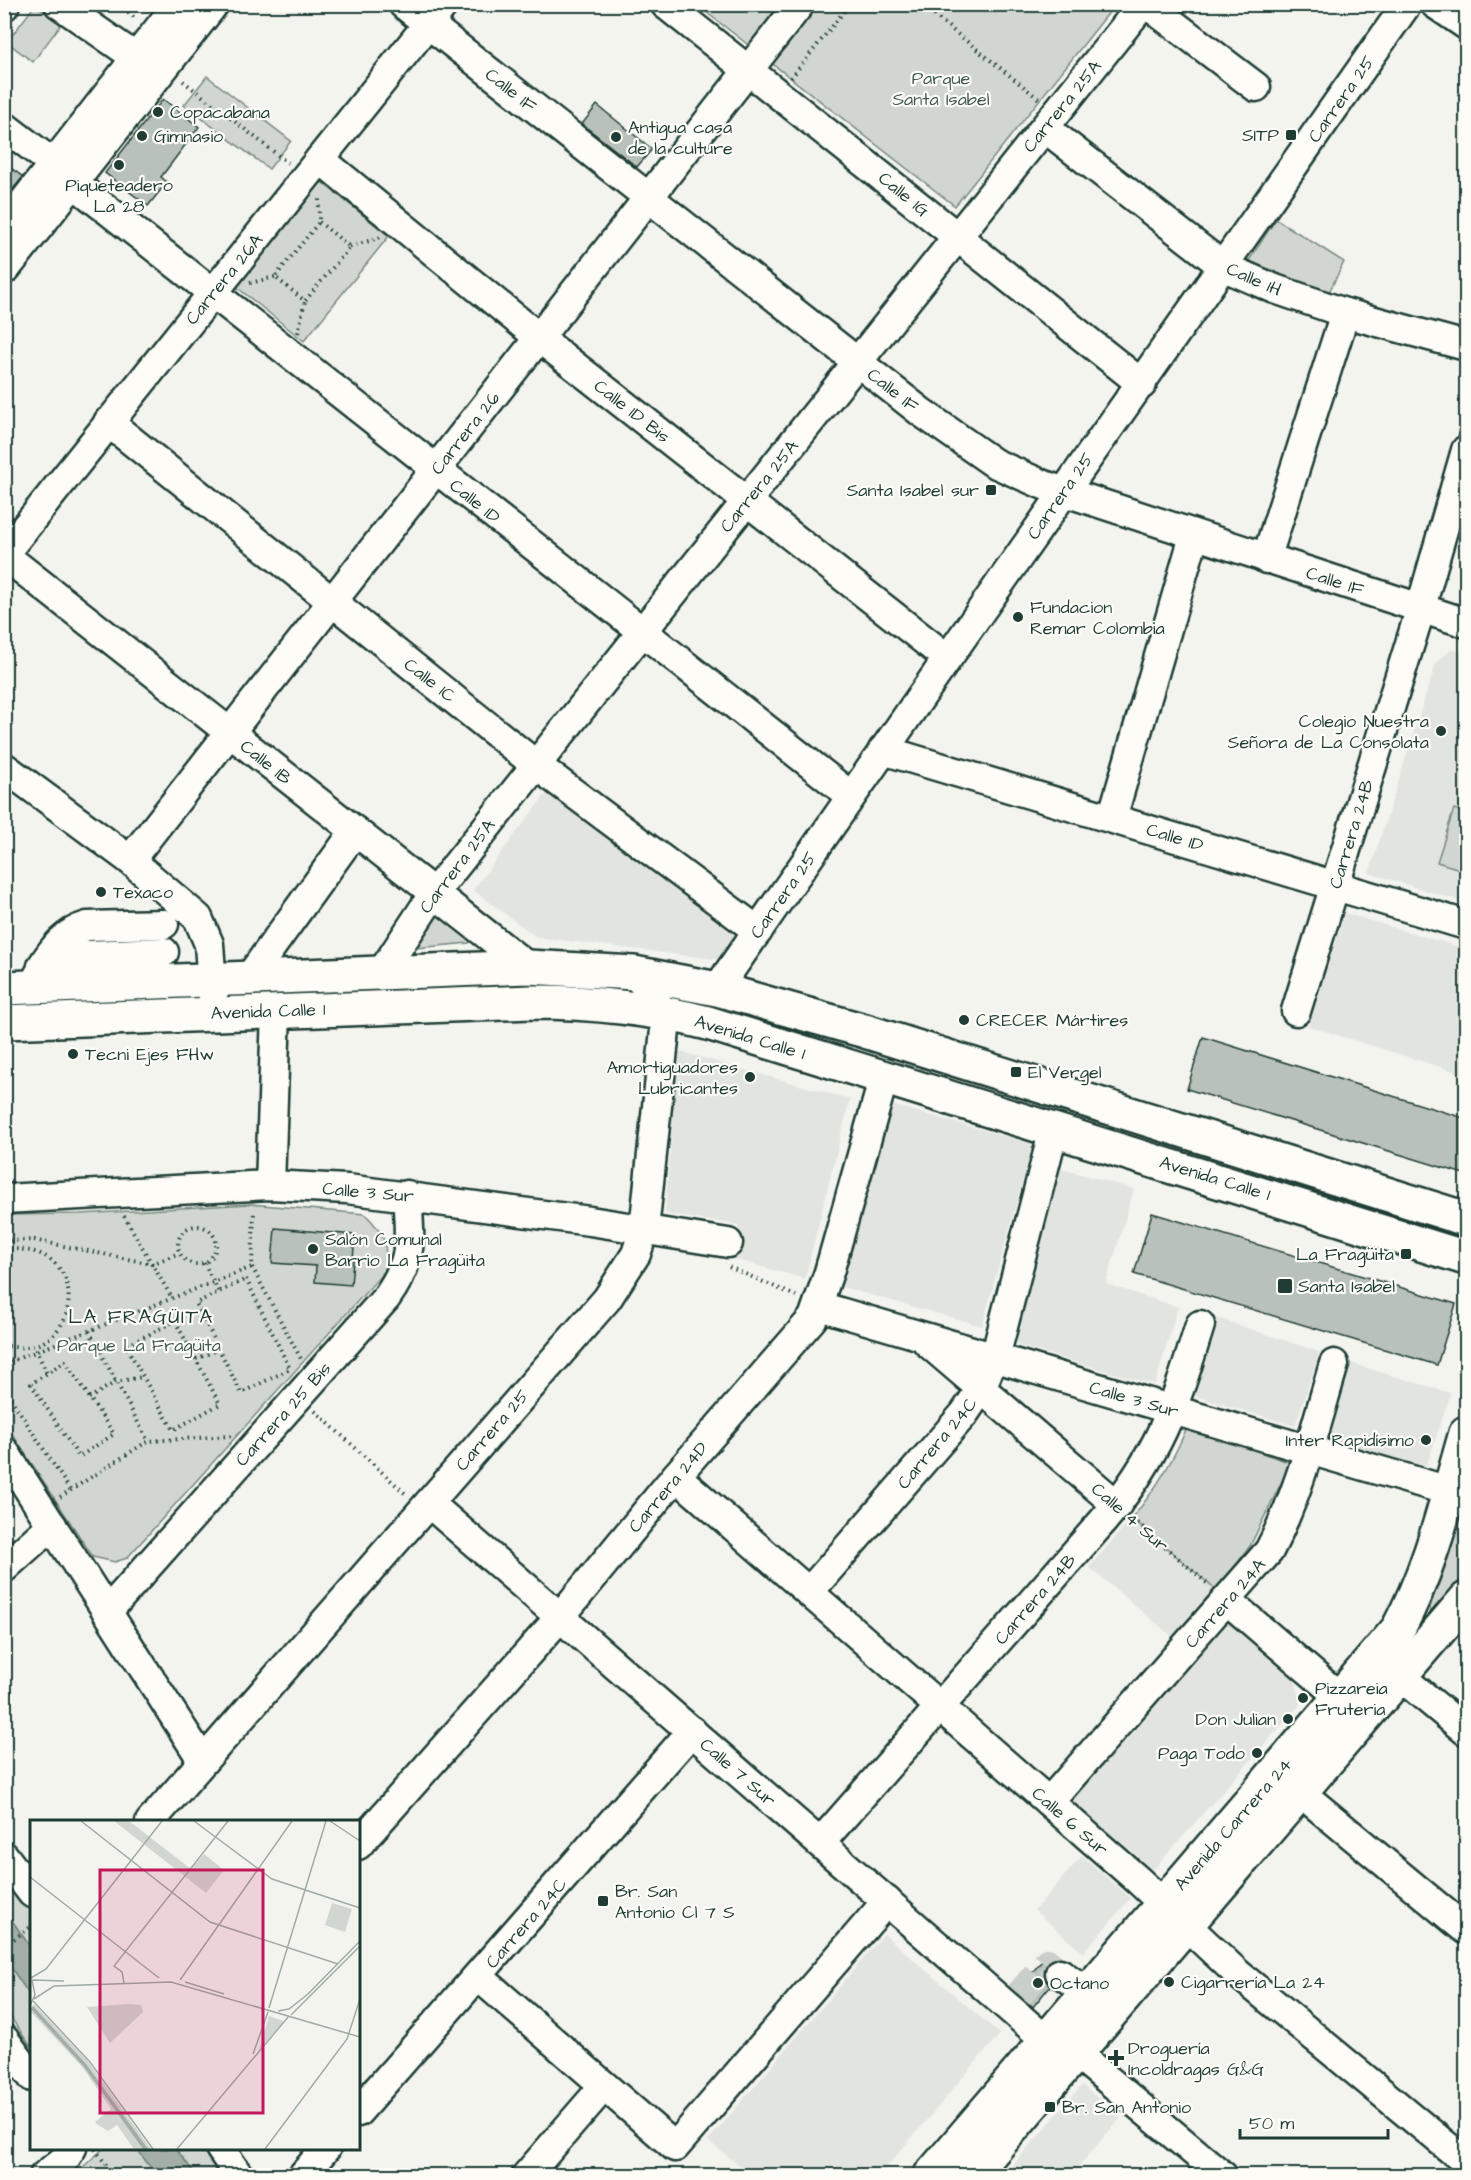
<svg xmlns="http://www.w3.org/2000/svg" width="1471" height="2180" viewBox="0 0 1471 2180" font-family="'Architects Daughter',sans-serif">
<rect width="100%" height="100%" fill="#f4f4ef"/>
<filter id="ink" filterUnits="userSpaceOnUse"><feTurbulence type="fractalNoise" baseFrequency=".0167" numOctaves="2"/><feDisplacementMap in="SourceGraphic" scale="12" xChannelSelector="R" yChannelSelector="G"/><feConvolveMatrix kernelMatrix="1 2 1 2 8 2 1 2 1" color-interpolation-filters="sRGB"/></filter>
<g filter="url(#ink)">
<g fill="#e2e5df">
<path d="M1452 649 1466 654V903L1369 873 1436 663Z"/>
<path d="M548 791 741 934 721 960 536 937 473 890Z"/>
<path d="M1345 913 1466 949V1075L1308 1026Z"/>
<path d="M678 1051 850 1099 805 1279 734 1259 738 1225 665 1214Z"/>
<path d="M889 1104 1033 1144 982 1326 838 1286Z"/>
<path d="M1059 1168 1134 1189 1106 1284 1178 1307 1155 1385 1019 1346 1011 1334Z"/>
<path d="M1217 1318 1320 1352 1295 1426 1191 1395Z"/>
<path d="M1347 1362 1451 1393 1425 1470 1326 1439Z"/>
<path d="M1132 1518 1217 1591 1175 1639 1089 1567Z"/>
<path d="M1224 1615 1295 1679 1300 1705 1153 1870 1067 1796Z"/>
<path d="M1082 1856 1131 1898 1083 1953 1034 1910Z"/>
<path d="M884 1934 1000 2034 880 2175H752L708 2141Z"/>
<path d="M1082 2085 1121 2118 1071 2175H1004Z"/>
</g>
<g fill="#d1d6d1" stroke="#788a82" stroke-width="1.5">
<path d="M35 5 62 23 33 62 7 42Z"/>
<path d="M697 5H1115L955 206Z"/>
<path d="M207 76 291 141 269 169 184 105Z"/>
<path d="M314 176 389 236 304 341 229 281Z"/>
<path d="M1276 219 1344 262 1329 292 1246 265Z"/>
<path d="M1454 809 1466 813V871L1437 862Z"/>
<path d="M435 912 471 940 469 943 415 948Z"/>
<path d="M250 1204 365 1214C385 1234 389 1244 384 1272L127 1558 115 1562 93 1557 5 1423V1215L80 1214Z"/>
<path d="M1187 1427 1291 1463 1250 1546 1217 1591 1132 1518C1156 1489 1173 1462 1187 1427Z"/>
<path d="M1466 1489V1579L1432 1617 1430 1608Z"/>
<path d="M4 1874 31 1910V2047L5 2009Z"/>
<path d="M104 2148 209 2149 228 2176H73Z"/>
</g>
<g fill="#a3aea7" stroke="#6e8179" stroke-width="1.5">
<path d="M5 1910 31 1948V1997L5 1959Z"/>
<path d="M137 2149H176L196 2175H156Z"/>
</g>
<g fill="#b9c1bb" stroke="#1f3d34" stroke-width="1.5">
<path d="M163 99 199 127 161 177 167 182 148 206 105 173Z"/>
<path d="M597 105 652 149 637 167 582 124Z"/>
<path d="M4 163 23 177 4 200Z"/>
<path d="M1203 1037 1467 1119V1175L1187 1089Z"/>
<path d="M1152 1213 1456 1304 1437 1365 1134 1274Z"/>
<path d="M275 1228 355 1235 351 1285 315 1282 316 1266 272 1263Z"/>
<path d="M1049 1952 1055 1958 1047 1963 1044 1971 1045 1979 1050 1986 1033 2007 1016 1992Z"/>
</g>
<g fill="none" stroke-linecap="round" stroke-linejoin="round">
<path stroke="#c9cfca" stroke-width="28" stroke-dasharray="28 14" stroke-linecap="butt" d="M1018 1996 1047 1962 1060 1973"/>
<defs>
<g id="minor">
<path d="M59 4 138 59"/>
<path d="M403 4 921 412 994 463 1044 485 1466 623"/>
<path d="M665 4 1142 384"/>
<path d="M1147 4 1256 87"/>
<path d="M1435 4 1466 25"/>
<path d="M4 6 5 4"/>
<path d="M4 126 55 165"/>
<path d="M1045 128 1224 267 1275 289 1345 313 1466 346"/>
<path d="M320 159 548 345 947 658"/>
<path d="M72 182 851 796"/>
<path d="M108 422 536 765 758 931"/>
<path d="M4 554 444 4"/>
<path d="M4 555 528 967"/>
<path d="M1266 559 1345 313"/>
<path d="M883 750 1466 925"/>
<path d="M4 767 130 860 198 918 209 944 214 1013"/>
<path d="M1112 818 1194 536"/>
<path d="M130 860 800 4"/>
<path d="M42 966C54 947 66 932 87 926L164 924"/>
<path d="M382 972 434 893 1143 4"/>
<path d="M249 978 355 831"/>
<path d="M32 987 43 967 63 956 164 952"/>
<path d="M717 989C945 659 1177 333 1407 4"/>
<path d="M1296 1011 1416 624 1466 450"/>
<path d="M270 1185 276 1011"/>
<path d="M4 1199 270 1185 347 1189 590 1221 728 1243"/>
<path d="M819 1306 1449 1491"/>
<path d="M927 1342 1117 1505"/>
<path d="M4 1451 203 1761"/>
<path d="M676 1476 1138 1880 1237 1973 1466 2162"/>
<path d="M429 1503 1047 2041"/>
<path d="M4 1568 52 1525"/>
<path d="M809 1592 964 1414 981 1389 998 1346 1054 1129"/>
<path d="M1228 1601 1341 1698"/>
<path d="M107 1612 386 1298C414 1259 410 1241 407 1195"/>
<path d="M1401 1677 1466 1731"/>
<path d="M1301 1793 1466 1930"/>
<path d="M1049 1802 1269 1551C1300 1492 1315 1428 1334 1364"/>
<path d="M150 1822 607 1299 636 1254 644 1230 665 1030C664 1007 649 990 634 973"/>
<path d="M820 1843 1103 1521C1159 1456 1175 1406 1200 1325"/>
<path d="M358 1845 560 1617 676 1476 813 1318 829 1272 884 1077"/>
<path d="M4 1856 32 1893"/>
<path d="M1060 1973 1088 1993"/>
<path d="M479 1977 675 2147 887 1901"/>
<path d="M4 2039 32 2077"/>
<path d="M1076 2053 1223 2176"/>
<path d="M358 2112 692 1731"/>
<path d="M220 2148 239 2176"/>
<path d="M44 2176 65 2159 72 2148"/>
<path d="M302 2176 326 2148"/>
<path d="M526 2176 604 2086"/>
</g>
<g id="major">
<path d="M5 230 181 4"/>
<path d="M4 267 211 4"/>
<path d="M4 988 528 967 634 973 717 989 865 1031 1466 1219"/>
<path d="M4 1022 531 1002C591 1002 649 1008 708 1023L1466 1258"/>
<path d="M930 2176 1398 1629C1431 1568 1447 1498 1466 1433"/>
<path d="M971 2176 1466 1599"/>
</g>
</defs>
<use href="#minor" stroke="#1f3d34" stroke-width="33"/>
<use href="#major" stroke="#1f3d34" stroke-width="38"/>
<g stroke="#1f3d34" stroke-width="4" stroke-dasharray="1.5 4.5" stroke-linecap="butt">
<path d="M119 4 136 19"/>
<path d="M920 4 1039 99"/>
<path d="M791 78 850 4"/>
<path d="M183 81 288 163"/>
<path d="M319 222 350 247 305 301 275 277 319 222V199"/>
<path d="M350 247 381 237"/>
<path d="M250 283 275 277"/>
<path d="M298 333 305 301"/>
<path d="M124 1216 172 1298"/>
<circle cx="197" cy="1245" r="19"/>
<path d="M4 1241 34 1240 152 1264 179 1253"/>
<path d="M4 1250C98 1239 82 1366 4 1345"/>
<path d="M204 1263 219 1292"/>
<path d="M252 1267 301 1359"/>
<path d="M729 1267 796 1296"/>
<path d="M246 1279 290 1369 241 1393 196 1303Z"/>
<path d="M175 1321 220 1404 173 1430 126 1346Z"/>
<path d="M89 1331 148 1441"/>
<path d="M36 1349 47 1374"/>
<path d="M196 1359 219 1349"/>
<path d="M65 1361 114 1434 79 1457 31 1384Z"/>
<path d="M4 1364 252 1267 254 1210"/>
<path d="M4 1388 70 1490"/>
<path d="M89 1398 116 1382 142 1377"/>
<path d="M315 1411 407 1495"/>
<path d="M60 1497 148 1441 231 1436"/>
<path d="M1133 1519 1209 1585"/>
<path d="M4 1946 32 1926"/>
<path d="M95 2149 114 2176"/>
</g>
<use href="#minor" stroke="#fdfcf7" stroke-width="28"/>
<use href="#major" stroke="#fdfcf7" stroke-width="33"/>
</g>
</g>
<g fill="#1f3d34" stroke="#fdfcf7" stroke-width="2">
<circle cx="158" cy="112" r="6"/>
<rect x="1285" y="129" width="12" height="12" rx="3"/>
<circle cx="142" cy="136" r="6"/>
<circle cx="616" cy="137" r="6"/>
<circle cx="119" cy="165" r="6"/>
<rect x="985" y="484" width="12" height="12" rx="3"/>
<circle cx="1018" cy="617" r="6"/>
<circle cx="1441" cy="731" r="6"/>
<circle cx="101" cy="892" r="6"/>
<circle cx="964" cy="1020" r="6"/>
<circle cx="73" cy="1054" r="6"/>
<rect x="1010" y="1066" width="12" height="12" rx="3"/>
<circle cx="750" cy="1077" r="6"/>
<circle cx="313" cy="1249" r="6"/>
<rect x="1400" y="1248" width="12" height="12" rx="3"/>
<rect x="1277" y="1278" width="16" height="16" rx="3"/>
<circle cx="1426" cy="1440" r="6"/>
<circle cx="1303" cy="1698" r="6"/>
<circle cx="1288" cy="1719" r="6"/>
<circle cx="1257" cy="1753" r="6"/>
<rect x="597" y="1895" width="12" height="12" rx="3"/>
<circle cx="1169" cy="1982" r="6"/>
<circle cx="1038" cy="1983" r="6"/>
<path d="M1113 2049h6v6h6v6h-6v6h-6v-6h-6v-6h6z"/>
<rect x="1044" y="2101" width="12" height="12" rx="3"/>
</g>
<g text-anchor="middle" stroke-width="4.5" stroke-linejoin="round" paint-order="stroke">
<g font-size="18" fill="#435c53" stroke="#fdfcf7">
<text x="941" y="84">Parque<tspan x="941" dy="21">Santa Isabel</tspan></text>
<text x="139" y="1351">Parque La Fragüita</text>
</g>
<g font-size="18" fill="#1f3d34" stroke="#fdfcf7">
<text transform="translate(511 90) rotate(38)" y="6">Calle 1F</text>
<text transform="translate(1341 99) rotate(-55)" y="6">Carrera 25</text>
<text transform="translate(1062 106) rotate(-51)" y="6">Carrera 25A</text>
<text transform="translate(904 194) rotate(39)" y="6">Calle 1G</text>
<text transform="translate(224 279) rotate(-51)" y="6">Carrera 26A</text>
<text transform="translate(1254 279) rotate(24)" y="6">Calle 1H</text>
<text transform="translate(893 390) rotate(38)" y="6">Calle 1F</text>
<text transform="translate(632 411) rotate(38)" y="6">Calle 1D Bis</text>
<text transform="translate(465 433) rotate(-52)" y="6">Carrera 26</text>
<text transform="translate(759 486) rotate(-51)" y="6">Carrera 25A</text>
<text transform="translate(1060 496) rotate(-55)" y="6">Carrera 25</text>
<text transform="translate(475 501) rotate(39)" y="6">Calle 1D</text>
<text transform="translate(1335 581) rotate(18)" y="6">Calle 1F</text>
<text transform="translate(430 680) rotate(38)" y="6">Calle 1C</text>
<text transform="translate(266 762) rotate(39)" y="6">Calle 1B</text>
<text transform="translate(1351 834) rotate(-73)" y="6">Carrera 24B</text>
<text transform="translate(1175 837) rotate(17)" y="6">Calle 1D</text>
<text transform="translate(457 866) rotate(-53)" y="6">Carrera 25A</text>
<text transform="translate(783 895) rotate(-55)" y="6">Carrera 25</text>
<text transform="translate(268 1011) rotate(-2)" y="6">Avenida Calle 1</text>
<text transform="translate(750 1037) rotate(17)" y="6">Avenida Calle 1</text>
<text transform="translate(1215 1178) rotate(17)" y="6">Avenida Calle 1</text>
<text transform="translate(368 1192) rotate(5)" y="6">Calle 3 Sur</text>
<text transform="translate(1134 1399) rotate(16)" y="6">Calle 3 Sur</text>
<text transform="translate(283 1414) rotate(-48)" y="6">Carrera 25 Bis</text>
<text transform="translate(492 1430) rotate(-49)" y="6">Carrera 25</text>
<text transform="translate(937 1443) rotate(-50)" y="6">Carrera 24C</text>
<text transform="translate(668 1487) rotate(-50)" y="6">Carrera 24D</text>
<text transform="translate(1130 1517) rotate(41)" y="6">Calle 4 Sur</text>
<text transform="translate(1035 1599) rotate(-49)" y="6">Carrera 24B</text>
<text transform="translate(1225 1603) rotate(-49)" y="6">Carrera 24A</text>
<text transform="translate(738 1772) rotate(41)" y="6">Calle 7 Sur</text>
<text transform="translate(1070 1821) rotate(41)" y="6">Calle 6 Sur</text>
<text transform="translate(1233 1824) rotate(-49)" y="6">Avenida Carrera 24</text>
<text transform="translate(526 1923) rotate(-49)" y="6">Carrera 24C</text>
</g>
<g font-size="18" fill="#1f3d34" stroke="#fdfcf7" text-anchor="start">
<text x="170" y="118">Copacabana</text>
<text x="628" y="133">Antigua casa<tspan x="628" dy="21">de la culture</tspan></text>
<text x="1279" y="141" text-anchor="end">SITP</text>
<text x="154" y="142">Gimnasio</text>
<text x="119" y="191" text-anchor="middle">Piqueteadero<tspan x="119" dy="21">La 28</tspan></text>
<text x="979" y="496" text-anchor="end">Santa Isabel sur</text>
<text x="1030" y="613">Fundacion<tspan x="1030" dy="21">Remar Colombia</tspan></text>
<text x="1429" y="727" text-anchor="end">Colegio Nuestra<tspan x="1429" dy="21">Señora de La Consolata</tspan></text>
<text x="113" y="898">Texaco</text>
<text x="976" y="1026">CRECER Mártires</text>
<text x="85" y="1060">Tecni Ejes FHw</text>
<text x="738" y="1073" text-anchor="end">Amortiguadores<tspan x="738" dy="21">Lubricantes</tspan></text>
<text x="1028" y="1078">El Vergel</text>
<text x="325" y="1245">Salón Comunal<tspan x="325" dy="21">Barrio La Fragüita</tspan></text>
<text x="1394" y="1260" text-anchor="end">La Fragüita</text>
<text x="1298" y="1292">Santa Isabel</text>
<text x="1414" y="1446" text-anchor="end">Inter Rapidísimo</text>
<text x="1315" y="1694">Pizzareia<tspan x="1315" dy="21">Fruteria</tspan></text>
<text x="1276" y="1725" text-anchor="end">Don Julian</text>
<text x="1245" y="1759" text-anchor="end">Paga Todo</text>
<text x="615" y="1897">Br. San<tspan x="615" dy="21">Antonio Cl 7 S</tspan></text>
<text x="1181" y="1988">Cigarrería La 24</text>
<text x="1050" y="1989">Octano</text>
<text x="1128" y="2054">Droguería<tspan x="1128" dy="21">Incoldragas G&amp;G</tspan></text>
<text x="1062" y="2113">Br. San Antonio</text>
</g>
<g font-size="20" letter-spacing="1.5" fill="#1f3d34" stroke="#fdfcf7">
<text x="141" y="1323">LA FRAGÜITA</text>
</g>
</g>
<g transform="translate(30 1820)">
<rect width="330" height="330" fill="#f4f4ef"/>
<path d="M84 1H99L161 49 174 34 194 50 176 73ZM302 83 322 89 315 112 295 105ZM4 184 57 240 121 329H104L87 305 78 311 68 305 65 302 81 289 53 248 0 191ZM98 184 111 185 113 192 80 223 57 187ZM239 196 254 201 229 230Z" fill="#d1d6d1"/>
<path d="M3 186 56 244 118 329H113L54 247 1 189Z" fill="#a3aea7"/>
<path fill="none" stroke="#9faba4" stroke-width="1.5" d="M51 1 180 102 308 144M164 1 242 59 330 88M300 1 330 21M0 57 129 158M1 158 16 149 132 1M2 160 34 161M150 160 262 1M155 162 194 174M94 163 92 152 84 146 198 1M4 179 24 166 141 162 330 217M3 181 60 242 123 329M0 185 5 175 2 160M239 188 296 1M248 191 259 189 278 174 330 121M261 195 330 126M223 234 238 192M147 329 259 196M235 329 317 219 330 179"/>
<path fill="#c2185b" fill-opacity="0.15" stroke="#c2185b" stroke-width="3" d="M70 50H233V293H70Z"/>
<rect width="330" height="330" fill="none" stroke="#1f3d34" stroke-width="3"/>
</g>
<rect width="1471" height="2180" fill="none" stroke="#fdfcf7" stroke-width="24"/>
<rect x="12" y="12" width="1447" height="2156" fill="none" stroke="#1f3d34" stroke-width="2" filter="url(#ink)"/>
<path d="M1240 2129v9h148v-9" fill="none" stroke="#1f3d34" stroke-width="3"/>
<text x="1249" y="2129" font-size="18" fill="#1f3d34" stroke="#fdfcf7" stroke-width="4.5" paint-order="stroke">50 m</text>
</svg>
